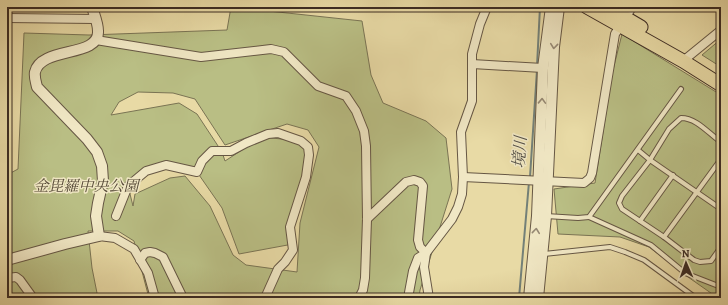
<svg xmlns="http://www.w3.org/2000/svg" width="728" height="305" viewBox="0 0 728 305" font-family="Alegreya,'Noto Serif JP',serif">
<rect width="100%" height="100%" fill="#e8daa5"/>
<filter id="stains"><feTurbulence type="fractalNoise" baseFrequency=".005" numOctaves="4"/><feColorMatrix values="0 0 0 0 .2 0 0 0 0 .09 0 0 0 0 .02 0 0 0 .5 -.17"/></filter>
<radialGradient id="worn" r=".72"><stop offset=".6" stop-color="#630" stop-opacity="0"/><stop offset="1" stop-color="#630" stop-opacity=".3"/></radialGradient>
<g fill="#b9be84" stroke="#7a7454" fill-rule="evenodd">
<path d="M231 7 362 21 371 75 383 103 426 121 446 138 452 189 420 290 419 298H149L134 241 118 231H88L92 268 98 298H7V175L18 169 24 33 89 35 227 30ZM138 92 173 93 195 99 225 145 287 124 308 130 319 147 300 223 297 272 246 265 233 255 210 206 185 176 170 178 135 194 133 206 128 186 146 171 166 165 197 172 222 208 239 254 293 244 290 227 309 155 301 141 262 137 225 161 222 152 197 114 179 103 111 115 119 102Z"/>
<path d="M622 34 721 95V298H718L688 277 649 247 620 237 558 234 554 189 595 183 612 74Z"/>
<path d="M721 39V67L702 55Z"/>
</g>
<g fill="none" stroke-linecap="round" stroke-linejoin="round">
<g stroke="#738078" stroke-width="2">
<path d="M537 66 540 7"/>
<path d="M530 177 537 70"/>
<path d="M519 298 529 182"/>
</g>
<defs>
<g id="service">
<path d="M721 142C709 134 697 118 681 118L669 129 650 160 622 196 619 203 622 209 664 237 694 260 700 262 711 261 721 247"/>
<path d="M638 150 650 160 721 209"/>
<path d="M546 216 578 218 589 217 681 89"/>
<path d="M589 217 651 245 685 273 721 287"/>
<path d="M640 221 673 175"/>
<path d="M664 237 721 159"/>
<path d="M544 254 610 247 625 252 644 260 696 298"/>
</g>
<g id="minor">
<path d="M7 18 95 19"/>
<path d="M96 40 201 57 271 49 284 52 318 86 346 96 356 111 364 131 366 146 367 219 365 278 363 290 359 298"/>
<path d="M683 61 721 30"/>
<path d="M472 64 543 68"/>
<path d="M463 177 584 183 590 178 592 173 615 34 632 7"/>
<path d="M116 216 128 186 146 171 166 165 197 172 202 161 212 151H231L246 143 268 134 278 133 301 141 308 147 309 155 306 177 290 227 293 250 285 262 278 269 265 298"/>
<path d="M367 219 406 182 414 180 420 182 423 186 418 240 420 247 426 253"/>
<path d="M99 236 115 238 134 249 148 273 155 298"/>
<path d="M426 253 424 267 429 298"/>
<path d="M140 260 145 253 150 252 155 253 163 257 183 298"/>
<path d="M7 278 16 277 20 280 33 298"/>
<path d="M408 298 413 271 418 258 426 253 452 219 458 207 462 194 463 177 461 132 472 101V54L480 24 487 7"/>
</g>
<g id="tertiary">
<path d="M7 260 65 244 99 236 96 216 98 203 103 181 102 166 97 152 87 139 37 87C36 82 34 77 35 72 41 46 100 58 98 31 98 23 94 14 92 7"/>
<path d="M529 298 537 216 543 68 551 7"/>
<path d="M538 298 546 216 554 47 559 7"/>
</g>
<g id="trunk">
<path d="M587 7 683 61 721 85"/>
<path d="M607 7 641 27"/>
</g>
</defs>
<use href="#service" stroke="#665744" stroke-width="6"/>
<use href="#minor" stroke="#665744" stroke-width="10"/>
<use href="#tertiary" stroke="#665744" stroke-width="12"/>
<use href="#trunk" stroke="#3b2b23" stroke-width="15"/>
<use href="#service" stroke="#f0e7c4" stroke-width="4"/>
<use href="#minor" stroke="#f0e7c4" stroke-width="8"/>
<use href="#tertiary" stroke="#f0e7c4" stroke-width="10"/>
<use href="#trunk" stroke="#e8daa5" stroke-width="13"/>
</g>
<defs><path id="oneway-chevron" d="M-2-3.5L2.5 0L-2 3.5" fill="none" stroke-width="1.6" stroke-linecap="round" stroke-linejoin="round"/></defs>
<g stroke="#968974">
<use href="#oneway-chevron" transform="translate(554 46) rotate(96)"/>
<use href="#oneway-chevron" transform="translate(542 101) rotate(-88)"/>
<use href="#oneway-chevron" transform="translate(536 231) rotate(-84)"/>
</g>
<g text-anchor="middle" stroke-width="3" stroke-linejoin="round" paint-order="stroke">
<g font-size="15" font-style="italic" fill="#544836" stroke="#f0e7c4">
<text x="86" y="191">金毘羅中央公園</text>
</g>
<g font-size="16" font-style="italic" fill="#524e46" stroke="#f0e7c4">
<text transform="translate(519 152) rotate(-86)" y="6">境川</text>
</g>
</g>
<rect width="728" height="305" fill="none" stroke="#e8daa5" stroke-width="24"/>
<rect x="8" y="8" width="712" height="289" fill="none" stroke="#3b2b23" stroke-width="2"/>
<rect x="12" y="12" width="704" height="281" fill="none" stroke="#3b2b23"/>
<g transform="translate(686 263) rotate(358)" stroke="#f0e7c4" stroke-width="3" paint-order="stroke">
<path d="M0-3L7 15L0 10L-7 15Z" fill="#3b2b23"/>
<text y="-6" font-size="11" font-weight="bold" text-anchor="middle" fill="#3b2b23">N</text>
</g>
<rect width="100%" height="100%" filter="url(#stains)"/>
<rect width="100%" height="100%" fill="url(#worn)"/>
</svg>
